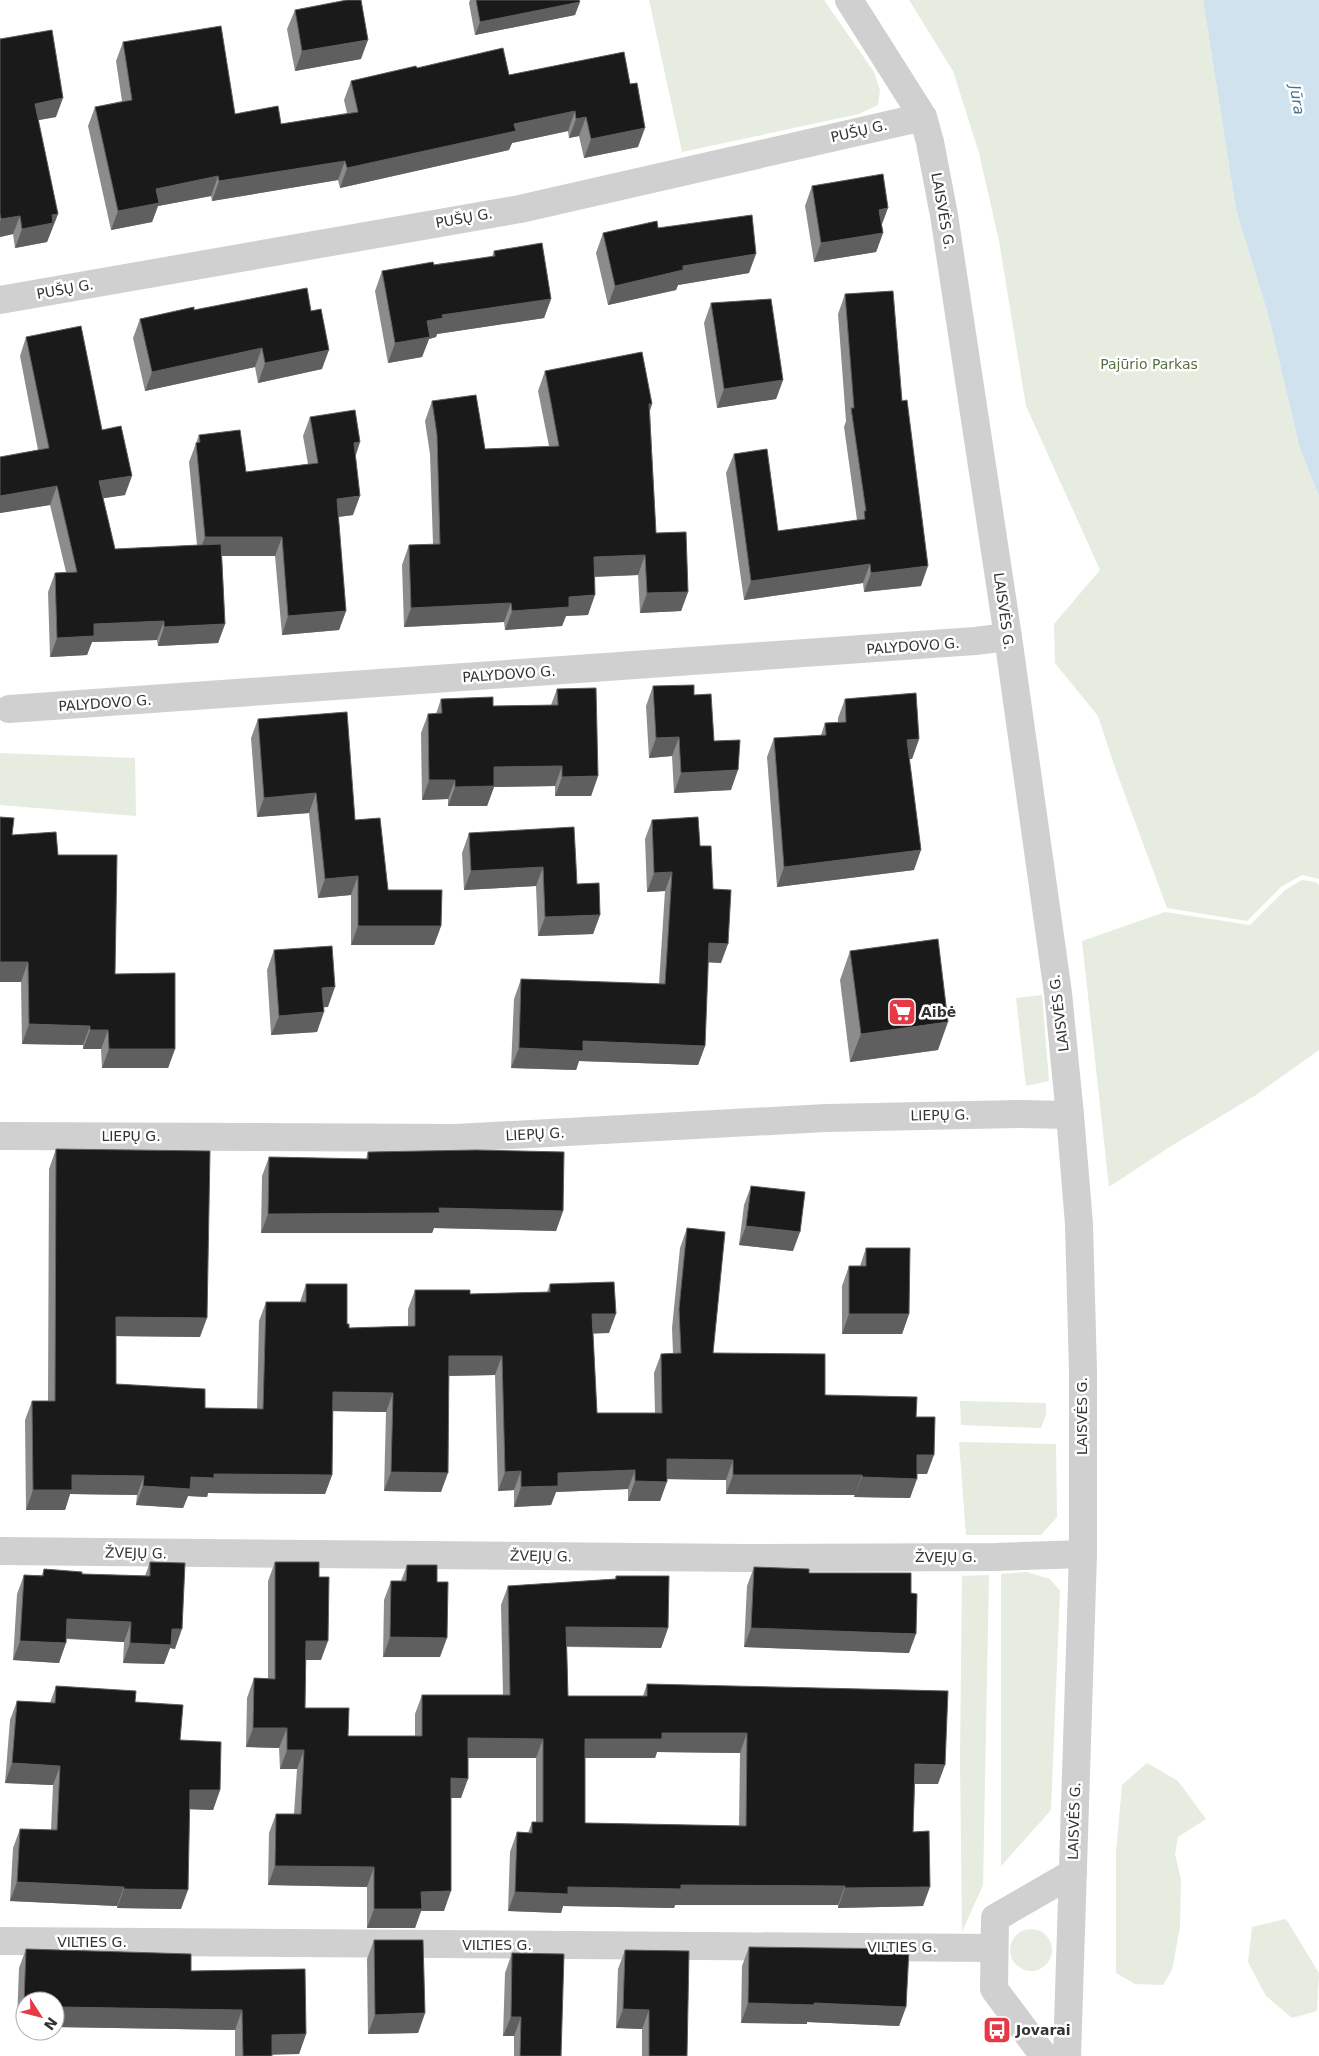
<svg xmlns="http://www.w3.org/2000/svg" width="1319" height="2056" viewBox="0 0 1319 2056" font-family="'DejaVu Sans',sans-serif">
<rect width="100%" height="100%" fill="#fff"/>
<g fill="#e6ecdf">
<path d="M649 0H824L874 72 880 90 878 105 859 114 682 152Z"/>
<path d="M909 0H1203L1236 210 1268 314 1300 449 1319 496V879L1302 875 1281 887 1247 921 1167 908 1114 765 1098 716 1055 663 1054 624 1100 570 1026 406 999 241 979 153 953 71Z"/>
<path d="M0 753 135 758 136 816 0 805Z"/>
<path d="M1302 880 1316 882 1319 885V1050L1256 1095 1168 1148 1109 1187 1082 941 1165 912 1250 925 1285 890Z"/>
<path d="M1042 995 1049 1081 1026 1086 1016 998Z"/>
<path d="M960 1401 1046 1403V1415L1041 1428 961 1425Z"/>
<path d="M959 1442 1056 1444 1057 1517 1041 1535H966Z"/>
<path d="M1027 1572 1050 1579 1060 1591 1051 1810 1001 1866V1574Z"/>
<path d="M989 1575 983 1885 962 1932 960 1759 962 1576Z"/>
<path d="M1147 1763 1178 1781 1206 1819 1178 1837 1175 1854 1181 1879 1180 1927 1172 1970 1163 1985 1135 1984 1116 1973V1853L1122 1785Z"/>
<path d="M1286 1919 1319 1973 1317 2011 1292 2018 1266 1996 1248 1962 1252 1927Z"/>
<circle cx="1031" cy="1950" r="21"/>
</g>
<path fill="#cfe2ee" d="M1203 0H1319V496L1300 449 1268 314 1236 210Z"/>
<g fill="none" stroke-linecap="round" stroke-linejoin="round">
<g stroke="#d0d0d0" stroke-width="28">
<path d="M849 0 923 117 930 142 944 215 1008 637 1058 993 1070 1115 1079 1224 1083 1371V1554L1067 2056"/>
<path d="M0 300 520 209 923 117"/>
<path d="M9 709 975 641 1008 637"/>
<path d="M0 1136 456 1138 826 1118 1021 1114 1070 1115"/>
<path d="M0 1551 745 1558 994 1557 1083 1554"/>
<path d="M0 1941 994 1948"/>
<path d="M1044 2056 994 1989 995 1918 1073 1873"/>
</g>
</g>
<g fill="#8c8c8c" fill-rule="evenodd">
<path d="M470 0H579L575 15 475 35 469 3Z"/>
<path d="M295 10 361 59 295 71 287 29Z"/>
<path d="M0 39 56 117 38 120 58 214 47 242 15 248 13 234 0 237Z"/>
<path d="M123 42 235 114 281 124 347 113 344 100 351 81 417 68 509 75 624 52 638 147 584 158 579 136 569 138 568 131 512 143 509 150 340 188 338 180 212 201 211 196 158 206 152 222 111 230 88 126 95 107 122 101 116 61Z"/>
<path d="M812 186 882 227 883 233 876 252 814 262 805 206Z"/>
<path d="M658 228 749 273 678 285 676 290 608 305 596 253 603 233Z"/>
<path d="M494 251 551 299 544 318 437 334 436 337 429 339 422 357 388 363 375 291 382 271 492 257Z"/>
<path d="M845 294 902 401 921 586 864 592 863 583 744 600 726 473 734 454 778 531 857 520 844 427 846 421 838 314Z"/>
<path d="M711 303 783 380 776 399 717 408 704 323Z"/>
<path d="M194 310 322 369 258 383 255 367 145 391 133 338 140 319Z"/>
<path d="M26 337 102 430 125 495 103 498 115 549 197 545 189 462 199 435 246 472 308 464 303 436 310 417 355 456 353 515 338 517 346 611 339 630 282 635 275 556H222L225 624 218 643 158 646 157 640 92 642 87 655 50 657 48 592 55 573 66 572 50 505 0 513V457L38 450 20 356Z"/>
<path d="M545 371 652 404 650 411 656 533 688 592 681 611 640 613 638 575 594 577 588 615 566 616 562 626 505 630 504 622 404 627 402 565 409 545 433 544 430 454 425 421 432 401 485 449 549 446 538 391Z"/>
<path d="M653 686 694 695 731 790 674 793 672 756 649 758 646 706Z"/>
<path d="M557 689 598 776 591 796H555V786L494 787 487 806H448V799L422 800 421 733 428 714H436L441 699 493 706 551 705Z"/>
<path d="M845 699 919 739 912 759H909L914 870 777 887 767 757 774 738 821 735 825 723H838V718Z"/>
<path d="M258 719 355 820 388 890 441 926 434 945H351V895L318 898 309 813 257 817 251 738Z"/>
<path d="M0 817 12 835 58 855 115 974 175 1049 168 1068H102L101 1049H83V1045L22 1044 21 982H0Z"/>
<path d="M652 820 700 846 713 889 721 963 708 962 705 1046 698 1065 579 1061 576 1070 511 1068 514 999 521 979 659 984 665 891 647 892 645 839Z"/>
<path d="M469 833 577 884 600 915 593 934 538 936 536 886 464 890 462 853Z"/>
<path d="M274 950 328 1007H324L317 1032 271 1035 267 970Z"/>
<path d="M850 951 938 1050 850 1062 840 980Z"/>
<path d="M56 1149 200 1337 116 1336V1384L205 1408 257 1409 259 1321 266 1302H300L306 1284 347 1324 349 1328 408 1326V1309L415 1290 470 1294 547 1292 550 1284 609 1333H593L597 1413H655L654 1373 661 1354 673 1353 672 1328 680 1248 687 1228 713 1353 825 1395 916 1417 927 1474H917L910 1498 854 1497 855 1495 726 1494V1480L667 1479 660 1501H628V1489L556 1492 551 1505 514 1507V1490L498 1491 495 1375 449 1376 441 1492 384 1491 386 1412 333 1411 332 1475 325 1494 208 1493 207 1497 188 1496 183 1508 136 1505 137 1495 70 1494 65 1510H26L25 1420 32 1401H48L49 1169Z"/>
<path d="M368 1152 563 1211 556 1231 434 1228 432 1233H261L262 1176 269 1157 366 1159Z"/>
<path d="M751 1186 793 1251 739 1245 744 1205Z"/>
<path d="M866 1248 909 1314 902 1334H842V1286L849 1266H860Z"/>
<path d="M150 1562 175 1649 170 1648 164 1664 123 1663 124 1642 66 1639 59 1663 13 1660 17 1594 24 1575H42L44 1569 82 1574 145 1576Z"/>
<path d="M275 1562 319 1577 321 1660H306L305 1708 348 1736H415V1714L422 1695H503L501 1605 508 1586 615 1579 616 1576 668 1628 661 1648 567 1647 568 1696H643L647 1684 938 1784H915L913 1832 923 1906 838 1908V1905H675L674 1908 563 1906 561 1913 508 1911 510 1852 517 1832 528 1833 532 1822H536V1758H468L461 1798H451L444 1911H421L415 1928H367V1887L268 1885 269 1833 276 1814H294L297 1769H280L279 1748 246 1747 247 1698 254 1678H268V1581ZM657 1752 740 1753 739 1826 585 1823V1758H655Z"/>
<path d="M407 1565 437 1582 440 1657H383L384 1600 391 1581H401Z"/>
<path d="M754 1567 809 1573 909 1653 744 1647 747 1586Z"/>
<path d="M56 1686 135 1702 180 1740 220 1790 213 1810 189 1809 181 1909 117 1908V1906L10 1901 13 1848 20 1829 51 1830 53 1785 5 1783 10 1720 17 1701 50 1703Z"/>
<path d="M374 1940 425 2013 418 2033 368 2034 367 1959Z"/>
<path d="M749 1947 906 2007 899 2026 807 2022V2024L741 2023 742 1966Z"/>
<path d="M26 1949 191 1971 306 2034 299 2054H272V2056H235V2030L55 2027V2001H25V2022L17 2021 19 1968Z"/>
<path d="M625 1950 687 2056H642V2029L616 2028 618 1969Z"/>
<path d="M512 1953 561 2056H514V2036H503L505 1973Z"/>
</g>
<g fill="#5f5f5f">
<path d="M580 2 575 15 475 35 480 22Z"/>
<path d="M368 40 361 59 295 71 302 51Z"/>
<path d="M63 98 56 117 28 122 35 104Z"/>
<path d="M575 111 568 131 512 143 509 150 340 188 347 168 514 124Z"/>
<path d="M586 117 579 136 569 138 576 119Z"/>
<path d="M645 128 638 147 584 158 591 139Z"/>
<path d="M345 161 338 180 212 201 219 181Z"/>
<path d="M218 176 211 196 158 206 152 222 111 230 118 211 156 189Z"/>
<path d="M888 208 881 227 879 210Z"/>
<path d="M58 214 47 242 15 248 22 229 52 215Z"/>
<path d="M20 216 13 234 0 237V221L1 219Z"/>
<path d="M883 233 876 252 814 262 821 243Z"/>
<path d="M756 254 749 273 678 285 676 290 608 305 615 286 683 266Z"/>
<path d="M551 299 544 318 437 334 436 337 429 339 422 357 388 363 395 343 427 321 442 315Z"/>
<path d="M262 348 255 367 145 391 152 372Z"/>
<path d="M329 350 322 369 258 383 265 363Z"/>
<path d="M783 380 776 399 717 408 724 389Z"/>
<path d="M649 404H652L645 423Z"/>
<path d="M360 442 354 461V443Z"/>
<path d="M132 476 125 495 92 500 99 481Z"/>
<path d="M57 486 50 505 0 513V496Z"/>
<path d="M360 496 353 515 330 518 337 499Z"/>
<path d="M205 537H282L275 556H198Z"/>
<path d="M645 555 638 575 587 577 594 557Z"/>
<path d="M870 564 863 583 744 600 751 581Z"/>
<path d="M928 566 921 586 864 592 871 573Z"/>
<path d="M688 592 681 611 640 613 647 593Z"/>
<path d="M595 595 588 615 566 616 562 626 505 630 512 611 569 597Z"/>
<path d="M511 603 504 622 404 627 411 608Z"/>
<path d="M346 611 339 630 282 635 288 616Z"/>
<path d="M164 621 157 640 92 642 87 655 50 657 57 638 94 624Z"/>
<path d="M225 624 218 643 158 646 164 627Z"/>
<path d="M679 737 672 756 649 758 656 738Z"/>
<path d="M919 739 912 759 900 760 907 740Z"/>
<path d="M562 766 555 786 494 787 487 806H448L455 787 494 767Z"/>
<path d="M738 770 731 790 674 793 681 773Z"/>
<path d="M598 776 591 796H555L562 777Z"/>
<path d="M429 780H455L448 799 422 800Z"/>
<path d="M316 793 309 813 257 817 264 798Z"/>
<path d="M921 850 914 870 777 887 784 867Z"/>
<path d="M543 867 536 886 464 890 471 871Z"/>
<path d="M672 872 665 891 647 892 654 873Z"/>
<path d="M358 876 351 895 318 898 325 879Z"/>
<path d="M600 915 593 934 538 936 545 917Z"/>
<path d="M358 926H441L434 945H351Z"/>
<path d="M709 943 728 944 721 963 702 962Z"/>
<path d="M0 962H28L21 982H0Z"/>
<path d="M335 987 328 1007 315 1008 322 988Z"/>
<path d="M324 1012 317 1032 271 1035 279 1016Z"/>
<path d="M948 1022 938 1050 850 1062 861 1034Z"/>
<path d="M29 1024 90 1026 83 1045 22 1044Z"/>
<path d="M90 1030H108L101 1049H83Z"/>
<path d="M583 1041 705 1046 698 1065 579 1061 576 1070 511 1068 519 1048Z"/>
<path d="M109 1049H175L168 1068H102Z"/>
<path d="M439 1208 563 1211 556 1231 434 1228 432 1233H261L268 1214Z"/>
<path d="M746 1226 800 1232 793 1251 739 1245Z"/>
<path d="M592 1314H616L609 1333 585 1334Z"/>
<path d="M849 1314H909L902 1334H842Z"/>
<path d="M116 1317 207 1318 200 1337 109 1336Z"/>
<path d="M449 1356H502L495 1375 442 1376Z"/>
<path d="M333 1392 393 1393 386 1412 326 1411Z"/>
<path d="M917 1455H934L927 1474H910Z"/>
<path d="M667 1459 733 1460 726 1480 660 1479Z"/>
<path d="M635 1470 628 1489 556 1492 551 1505 514 1507 521 1487 558 1473Z"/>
<path d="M521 1471 514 1490 498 1491 505 1472Z"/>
<path d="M391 1472 448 1473 441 1492 384 1491Z"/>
<path d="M214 1474 332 1475 325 1494 208 1493 207 1497 188 1496 183 1508 136 1505 143 1486 191 1477Z"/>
<path d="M72 1475 144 1476 137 1495 70 1494 65 1510H26L33 1490Z"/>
<path d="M733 1475H862L855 1495 726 1494Z"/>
<path d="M862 1477 917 1479 910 1498 854 1497Z"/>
<path d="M635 1481 667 1482 660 1501H628Z"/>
<path d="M67 1619 131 1622 124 1642 60 1638Z"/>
<path d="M566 1627 668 1628 661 1648 559 1646Z"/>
<path d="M751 1628 916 1634 909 1653 744 1647Z"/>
<path d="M172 1629H182L175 1649 170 1648 164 1664 123 1663 130 1643Z"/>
<path d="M390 1637 447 1638 440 1657H383Z"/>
<path d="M20 1641 66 1643 59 1663 13 1660Z"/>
<path d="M306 1641H328L321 1660H299Z"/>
<path d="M253 1728H287L279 1748 246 1747Z"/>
<path d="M662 1733H747L740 1753 657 1752 655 1758H578L585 1739Z"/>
<path d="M468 1738 543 1739 536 1758H461Z"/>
<path d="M287 1750H304L297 1769H280Z"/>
<path d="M12 1763 60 1766 53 1785 5 1783Z"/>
<path d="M915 1764 945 1765 938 1784H908Z"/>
<path d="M451 1778 468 1779 461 1798H444Z"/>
<path d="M190 1790H220L213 1810 183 1809Z"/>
<path d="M275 1866 374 1867 367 1887 268 1885Z"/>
<path d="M17 1882 124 1887 117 1906 10 1901Z"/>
<path d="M681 1885 845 1886 838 1905H675L674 1908 563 1906 561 1913 508 1911 515 1892 568 1887Z"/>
<path d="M930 1887 923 1906 838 1908 845 1888Z"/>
<path d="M124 1889 188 1890 181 1909 117 1908Z"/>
<path d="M451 1891 444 1911H421L415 1928H367L374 1909 421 1892Z"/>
<path d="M24 2002H25V2022L17 2021Z"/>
<path d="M55 2003H59L55 2015Z"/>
<path d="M748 2003H814L906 2007 899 2026 807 2022V2024L741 2023Z"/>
<path d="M59 2007 242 2010 235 2030 55 2027V2019Z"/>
<path d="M623 2009 649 2010 642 2029 616 2028Z"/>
<path d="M425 2013 418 2033 368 2034 375 2015Z"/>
<path d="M511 2017H521L514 2036H503Z"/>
<path d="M306 2034 299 2054 265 2055 272 2035Z"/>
</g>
<g fill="#1a1a1a" stroke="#5f5f5f" fill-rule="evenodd">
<path d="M347 0H361L368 40 302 51 295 10Z"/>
<path d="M476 0H579L580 2 480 22Z"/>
<path d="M221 26 235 114 278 106 281 124 358 112 351 81 416 66 417 68 503 48 509 75 624 52 630 84 637 83 645 128 591 139 586 117 576 119 575 111 514 124 516 131 347 168 345 161 219 181 218 176 156 189 159 203 118 211 95 107 132 100 123 42Z"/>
<path d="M52 30 63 98 35 104 58 214 52 215 53 223 22 229 20 216 1 219 0 214V39Z"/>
<path d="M883 174 888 208 879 210 883 233 821 243 812 186Z"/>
<path d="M752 215 756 254 683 266V270L615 286 603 233 657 221 658 228Z"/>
<path d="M542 243 551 299 442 315 443 318 427 321 430 337 395 343 382 271 433 262 434 265 495 256 494 251Z"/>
<path d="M307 288 311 311 321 309 329 350 265 363 262 348 152 372 140 319 194 307V310Z"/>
<path d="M893 291 902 401 907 400 928 566 871 573 870 564 751 581 734 454 767 449 778 531 865 519 864 511H866L851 408H854L845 294Z"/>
<path d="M771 299 783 380 724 389 711 303Z"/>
<path d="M81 326 102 430 121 426 132 476 99 481 115 549 221 544 225 624 164 627V621L94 624V636L57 638 55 573 77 572 57 486 0 496V457L49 448 26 337Z"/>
<path d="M642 352 652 404H649L656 533 686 532 688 592 647 593 645 555 594 557 595 595 569 597V607L512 611 511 603 411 608 409 545 440 544 437 435 432 401 476 395 485 449 559 446 545 371Z"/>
<path d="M355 410 360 442 354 443 360 496 337 499 346 611 288 616 282 537H205L196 443 200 442 199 435 240 430 246 472 318 463 310 417Z"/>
<path d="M694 685V695L711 694 714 741 740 740 738 770 681 773 679 737 656 738 653 686Z"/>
<path d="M596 688 598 776 562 777V766L494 767V786L455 787V780H429L428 714 442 713 441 699 493 697V706L558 705 557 689Z"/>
<path d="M916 693 919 739 907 740 921 850 784 867 774 738 826 735 825 723 846 722 845 699Z"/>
<path d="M347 712 355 820 380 818 388 890H442L441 926H358V876L325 879 316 793 264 798 258 719Z"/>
<path d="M0 817 14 818 12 835 56 832 58 855H117L115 974 175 973V1049H109L108 1030H90V1026L29 1024 28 962H0Z"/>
<path d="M698 817 700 846H711L713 889 731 890 728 944 709 943 705 1046 583 1041V1051L519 1048 521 979 665 984 672 872 654 873 652 820Z"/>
<path d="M574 827 577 884 599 883 600 915 545 917 543 867 471 871 469 833Z"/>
<path d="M938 939 948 1022 861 1034 850 951Z"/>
<path d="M332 946 335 987 322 988 324 1012 279 1016 274 950Z"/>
<path d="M56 1149 210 1151 207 1318 116 1317V1384L205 1389V1408L263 1409 266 1302H306V1284H347V1324H349V1328L415 1326V1290H470V1294L550 1292V1284L614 1282 616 1314H592L597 1413H662L661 1354 681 1353 679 1309 687 1228 725 1232 713 1353 825 1354V1395L917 1397 916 1417H935L934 1455H917V1479L862 1477V1475H733V1460L667 1459V1482L635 1481V1470L558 1473V1486L521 1487V1471L505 1472 502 1356H449L448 1473 391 1472 393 1393 333 1392 332 1475 214 1474V1478L191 1477 190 1489 143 1486 144 1476 72 1475V1490H33L32 1401H55Z"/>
<path d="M476 1150 564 1152 563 1211 439 1208 440 1213 268 1214 269 1157 368 1159V1152Z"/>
<path d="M751 1186 805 1192 800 1232 746 1226Z"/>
<path d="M866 1248H910L909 1314H849V1266H866Z"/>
<path d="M150 1562 185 1563 182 1629H172L171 1645 130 1643 131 1622 67 1619 66 1643 20 1641 24 1575 43 1576 44 1569 82 1572V1574L150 1576Z"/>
<path d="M275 1562H319V1577H329L328 1641H306L305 1708H349L348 1736H422V1695H510L508 1586 616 1579V1576H669L668 1628 566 1627 568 1696H647V1684L948 1691 945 1765 915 1764 913 1832 929 1831 930 1887 845 1888V1886L681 1885V1889L568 1887V1894L515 1892 517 1832 532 1833V1822H543V1739L468 1738V1779L451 1778V1891L421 1892 422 1909H374V1867L275 1866 276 1814H301L304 1750H287V1728H253L254 1678 275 1679ZM662 1733H747L746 1826 585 1823V1739H662Z"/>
<path d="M407 1565H437V1582H448L447 1638 390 1637 391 1581H406Z"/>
<path d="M754 1567 809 1569V1573H911V1593L917 1594 916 1634 751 1628Z"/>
<path d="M56 1686 136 1691 135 1702 183 1705 180 1740 221 1742 220 1790H190L188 1890 124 1889V1887L17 1882 20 1829 57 1830 60 1766 12 1763 17 1701 55 1703Z"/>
<path d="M374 1940H423L425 2013 375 2015Z"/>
<path d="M749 1947 909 1949 906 2007 814 2003V2005L748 2003Z"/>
<path d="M26 1949 191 1954V1971L305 1969 306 2034 272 2035V2056H243L242 2010 59 2007V2003H55V2001H25L24 2002Z"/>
<path d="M625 1950 689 1951 687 2056H649V2010L623 2009Z"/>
<path d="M512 1953 564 1954 561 2056H520L521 2017H511Z"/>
</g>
<defs>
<symbol id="supermarket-square" viewBox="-11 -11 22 22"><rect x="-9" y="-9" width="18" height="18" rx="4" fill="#e63946" stroke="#fff"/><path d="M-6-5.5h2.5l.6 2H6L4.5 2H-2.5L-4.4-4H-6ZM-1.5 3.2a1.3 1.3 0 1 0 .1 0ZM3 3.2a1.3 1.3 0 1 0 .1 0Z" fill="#fff"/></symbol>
<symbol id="bus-square" viewBox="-11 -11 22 22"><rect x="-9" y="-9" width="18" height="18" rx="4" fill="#e63946" stroke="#fff"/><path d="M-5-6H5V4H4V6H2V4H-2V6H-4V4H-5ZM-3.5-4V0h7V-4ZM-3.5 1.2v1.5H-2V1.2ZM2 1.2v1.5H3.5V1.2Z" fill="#fff"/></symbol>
</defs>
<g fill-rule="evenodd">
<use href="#supermarket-square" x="886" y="996" width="32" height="32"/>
<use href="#bus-square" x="981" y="2014" width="32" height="32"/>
</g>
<g text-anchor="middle" stroke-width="5" stroke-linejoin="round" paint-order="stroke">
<g font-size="14" fill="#333" stroke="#fff">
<text transform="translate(859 131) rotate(-13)" y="5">PUŠŲ G.</text>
<text transform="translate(943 211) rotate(80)" y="5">LAISVĖS G.</text>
<text transform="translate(464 218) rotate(-10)" y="5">PUŠŲ G.</text>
<text transform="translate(65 289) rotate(-10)" y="5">PUŠŲ G.</text>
<text transform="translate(1004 611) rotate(82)" y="5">LAISVĖS G.</text>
<text transform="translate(913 646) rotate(-4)" y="5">PALYDOVO G.</text>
<text transform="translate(509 674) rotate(-4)" y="5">PALYDOVO G.</text>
<text transform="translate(105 703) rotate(-4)" y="5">PALYDOVO G.</text>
<text transform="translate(1059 1013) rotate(-97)" y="5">LAISVĖS G.</text>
<text transform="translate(940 1115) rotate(-1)" y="5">LIEPŲ G.</text>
<text transform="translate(535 1134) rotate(-3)" y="5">LIEPŲ G.</text>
<text x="131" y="1141">LIEPŲ G.</text>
<text transform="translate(1082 1416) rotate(-90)" y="5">LAISVĖS G.</text>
<text transform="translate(136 1553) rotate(1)" y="5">ŽVEJŲ G.</text>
<text transform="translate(541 1556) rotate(1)" y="5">ŽVEJŲ G.</text>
<text x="946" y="1562">ŽVEJŲ G.</text>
<text transform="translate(1074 1821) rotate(-88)" y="5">LAISVĖS G.</text>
<text x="92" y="1947">VILTIES G.</text>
<text x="497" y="1950">VILTIES G.</text>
<text x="902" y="1952">VILTIES G.</text>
</g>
<g font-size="14" fill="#56703f" stroke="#fff">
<text x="1149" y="369">Pajūrio Parkas</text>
</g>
<g font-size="14" font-weight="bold" fill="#333" stroke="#fff" text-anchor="start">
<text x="921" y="1017">Aibė</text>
<text x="1016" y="2035">Jovarai</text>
</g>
<g font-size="15" font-style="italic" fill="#3f7597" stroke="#fff">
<text transform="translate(1297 100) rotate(81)" y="5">Jūra</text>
</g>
</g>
<g transform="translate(40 2016) rotate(126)"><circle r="24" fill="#ffffff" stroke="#adadad"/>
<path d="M0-4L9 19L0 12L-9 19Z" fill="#e63946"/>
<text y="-8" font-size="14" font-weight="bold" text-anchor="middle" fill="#333333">N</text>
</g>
</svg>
